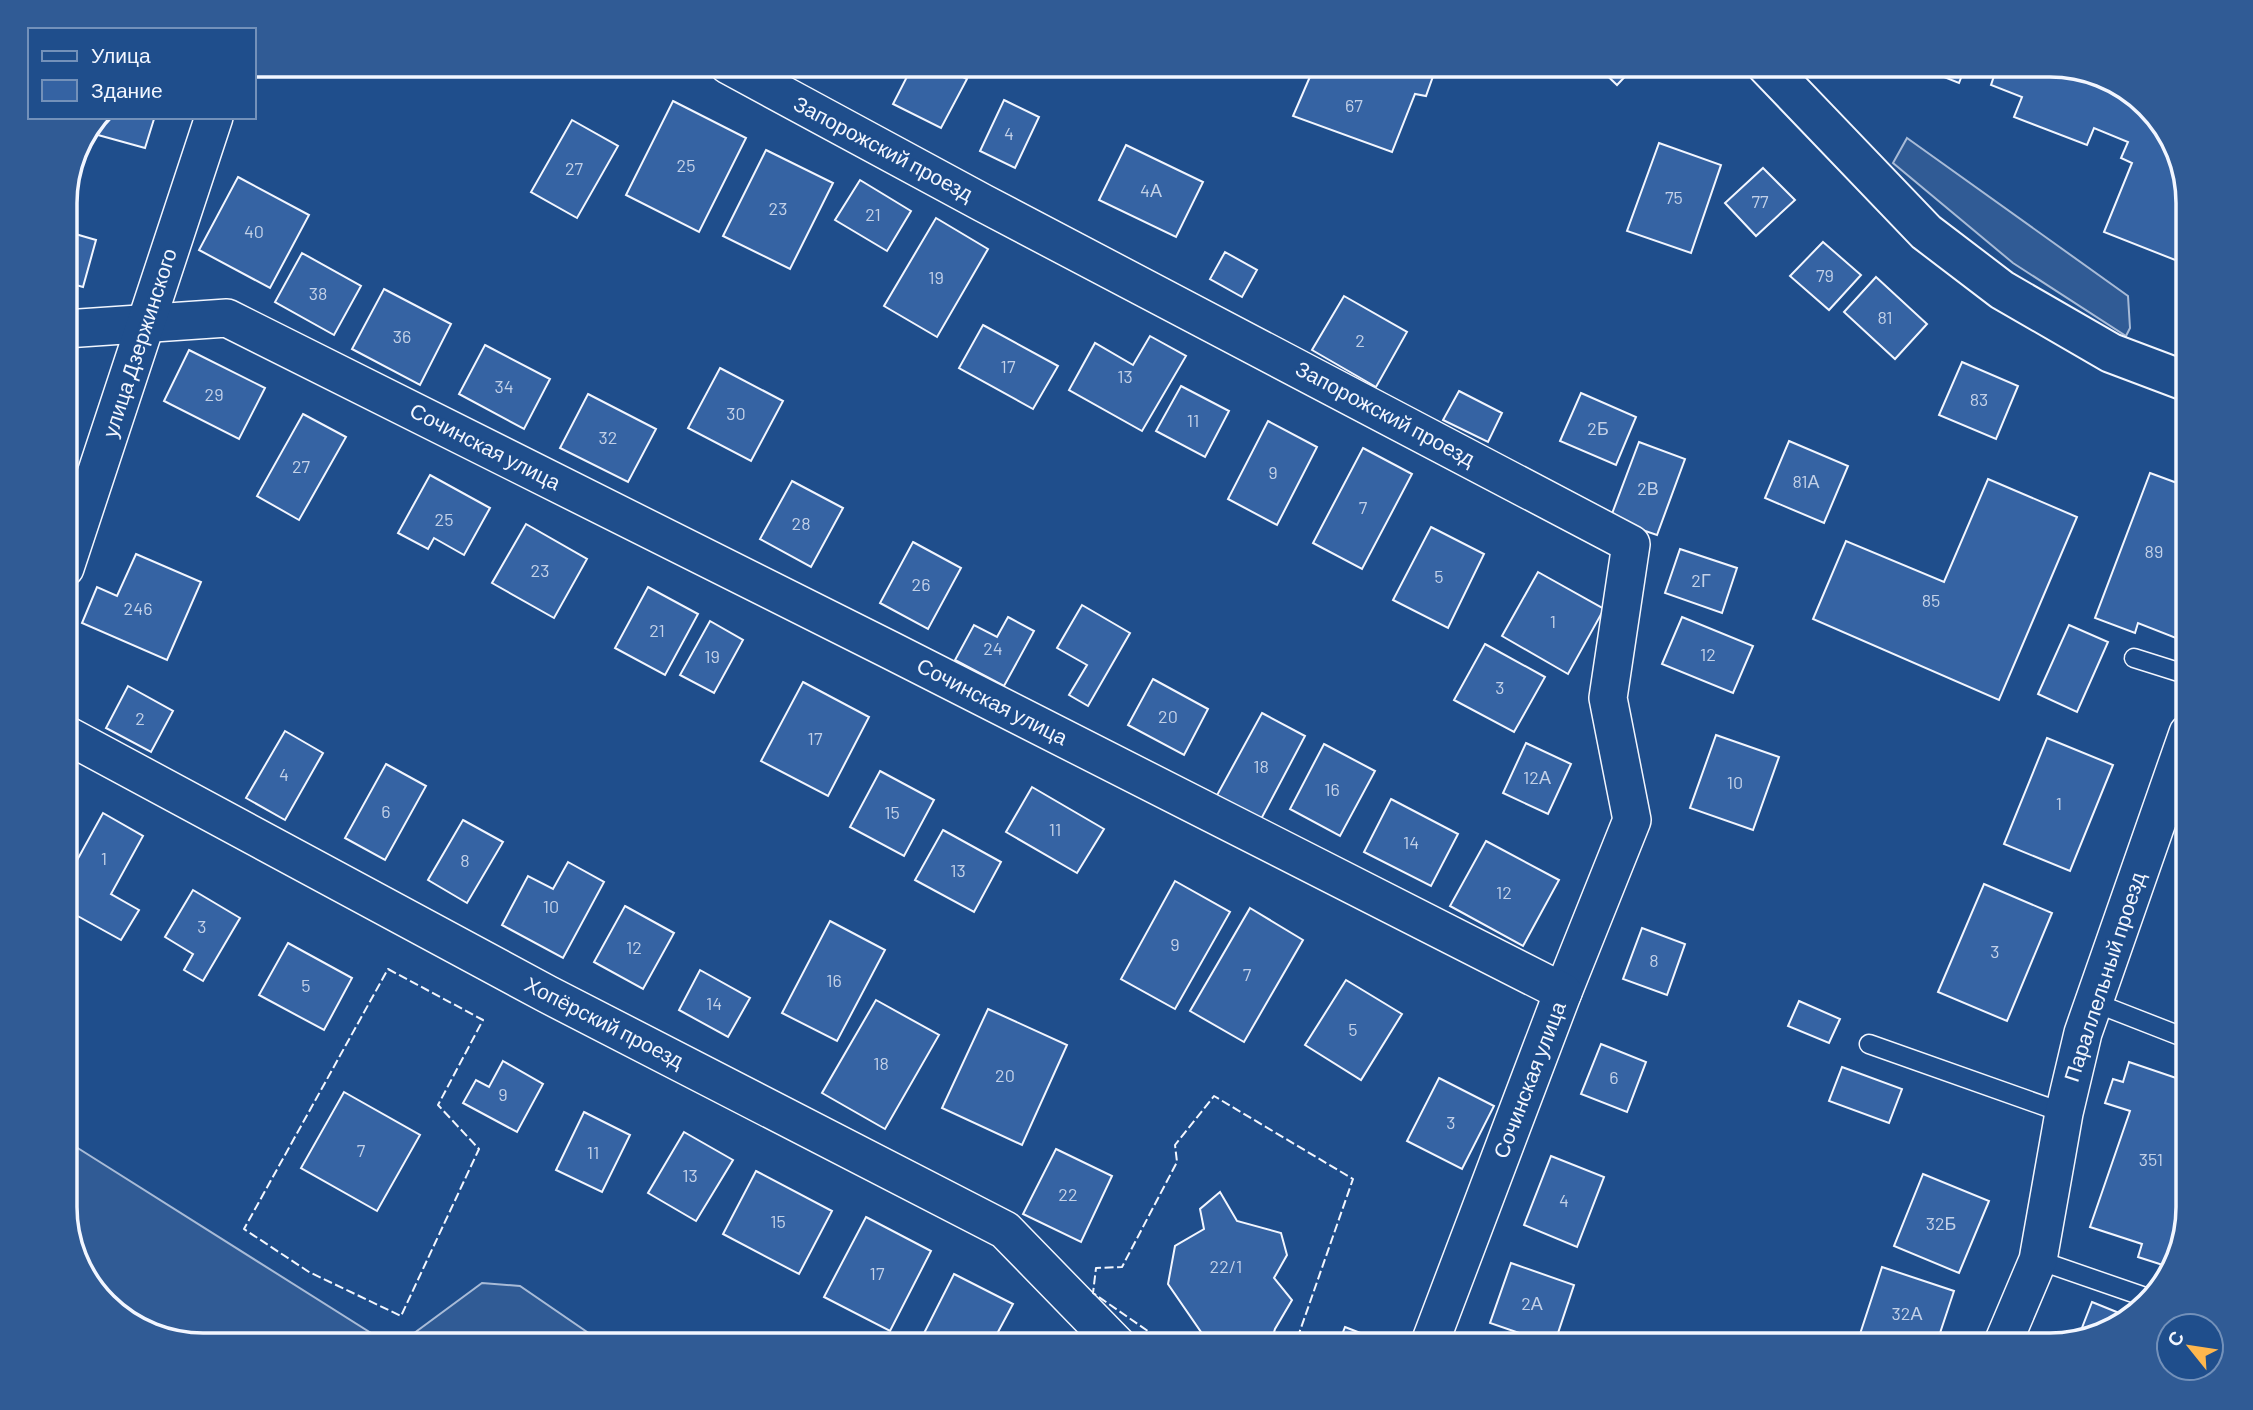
<svg xmlns="http://www.w3.org/2000/svg" width="2253" height="1410" viewBox="0 0 2253 1410" font-family="Barlow,sans-serif">
<rect width="100%" height="100%" fill="#1f4e8c"/>
<g fill="#305b95" stroke="#a8bbd7" stroke-width="2">
<path d="M1907 138 2128 296 2130 328 2126 336 2013 263 1893 163Z"/>
<path d="M65 1140 390 1345H203L133 1327 83 1277 65 1216Z"/>
<path d="M482 1283 520 1286 606 1345H398Z"/>
</g>
<g fill="#3563a3" stroke="#f2f6ff" stroke-width="2">
<path d="M913 65H939L967 79 941 128 893 104Z"/>
<path d="M1315 65H1437L1426 96 1415 94 1392 152 1293 116Z"/>
<path d="M1596 65H1636L1617 85Z"/>
<path d="M1914 65H2050L2120 83 2170 133 2188 194V265L2104 232 2132 163 2121 158 2128 142 2094 128 2087 145 2014 117 2022 97 1991 85 1994 76 1966 65 1959 83Z"/>
<path d="M1004 100 1039 117 1015 168 980 151Z"/>
<path d="M673 101 746 138 699 232 626 195Z"/>
<path d="M103 117 154 119 145 148 98 135Z"/>
<path d="M572 120 618 146 577 218 531 192Z"/>
<path d="M1659 143 1721 165 1691 253 1627 231Z"/>
<path d="M1126 145 1203 182 1176 237 1099 200Z"/>
<path d="M766 150 833 183 790 269 723 236Z"/>
<path d="M1763 168 1795 200 1756 236 1725 203Z"/>
<path d="M238 177 309 215 270 288 199 250Z"/>
<path d="M860 180 911 211 887 251 835 220Z"/>
<path d="M936 218 988 249 937 337 884 306Z"/>
<path d="M65 231 96 240 83 287 65 282Z"/>
<path d="M1823 242 1861 275 1829 310 1790 276Z"/>
<path d="M1225 252 1257 270 1242 297 1210 279Z"/>
<path d="M302 253 361 286 334 335 275 302Z"/>
<path d="M1876 277 1927 324 1895 359 1844 312Z"/>
<path d="M384 289 451 324 420 385 352 349Z"/>
<path d="M1344 296 1407 332 1376 387 1312 350Z"/>
<path d="M983 325 1058 366 1033 409 959 368Z"/>
<path d="M1150 336 1186 356 1142 431 1069 390 1095 343 1133 365Z"/>
<path d="M485 345 550 379 524 429 459 394Z"/>
<path d="M189 350 265 388 239 439 164 401Z"/>
<path d="M1962 362 2018 386 1996 439 1939 415Z"/>
<path d="M720 368 783 401 751 461 688 428Z"/>
<path d="M1181 386 1229 411 1205 457 1156 431Z"/>
<path d="M1459 391 1502 413 1488 442 1443 420Z"/>
<path d="M1581 393 1636 417 1616 465 1560 441Z"/>
<path d="M588 394 656 429 628 482 560 448Z"/>
<path d="M303 414 346 437 299 520 257 496Z"/>
<path d="M1268 421 1317 447 1277 525 1228 499Z"/>
<path d="M1789 441 1848 466 1824 523 1765 498Z"/>
<path d="M1639 442 1685 459 1657 535 1610 519Z"/>
<path d="M1363 448 1412 474 1362 569 1313 543Z"/>
<path d="M2150 473 2188 487V622L2181 640 2138 623 2135 633 2095 618Z"/>
<path d="M430 475 490 508 464 555 434 538 428 549 398 533Z"/>
<path d="M1988 479 2077 517 1999 700 1813 619 1846 541 1944 582Z"/>
<path d="M792 481 843 508 811 567 760 539Z"/>
<path d="M526 524 587 559 554 618 492 583Z"/>
<path d="M1431 527 1484 554 1448 628 1393 600Z"/>
<path d="M913 542 961 568 928 629 880 603Z"/>
<path d="M1680 549 1737 568 1722 613 1665 593Z"/>
<path d="M136 554 201 582 167 660 82 623 97 587 117 596Z"/>
<path d="M1538 572 1604 609 1568 674 1502 636Z"/>
<path d="M648 587 698 614 665 675 615 648Z"/>
<path d="M1082 605 1130 633 1088 706 1069 695 1087 665 1057 648Z"/>
<path d="M1008 617 1034 631 1004 686 955 660 974 625 997 637Z"/>
<path d="M1682 617 1753 646 1733 693 1662 664Z"/>
<path d="M710 621 743 640 714 693 680 675Z"/>
<path d="M2069 625 2108 642 2077 712 2038 694Z"/>
<path d="M1485 644 1545 677 1514 732 1454 700Z"/>
<path d="M1153 679 1208 709 1184 755 1128 725Z"/>
<path d="M803 682 869 717 828 796 761 761Z"/>
<path d="M128 686 173 711 151 752 106 728Z"/>
<path d="M1262 713 1305 736 1260 821 1216 797Z"/>
<path d="M285 731 323 753 285 820 246 798Z"/>
<path d="M1716 735 1779 757 1753 830 1690 808Z"/>
<path d="M2047 738 2113 765 2070 871 2004 844Z"/>
<path d="M1526 743 1571 764 1548 814 1503 793Z"/>
<path d="M1324 744 1375 771 1340 836 1290 809Z"/>
<path d="M386 764 426 786 385 860 345 838Z"/>
<path d="M880 771 934 800 904 856 850 827Z"/>
<path d="M1032 787 1104 829 1077 873 1006 832Z"/>
<path d="M1391 799 1458 834 1431 886 1364 852Z"/>
<path d="M103 813 143 836 111 894 139 910 121 940 65 909V882Z"/>
<path d="M463 820 503 842 467 903 428 880Z"/>
<path d="M943 830 1001 862 974 912 915 880Z"/>
<path d="M1486 841 1559 880 1523 946 1450 906Z"/>
<path d="M568 862 604 882 563 958 502 925 528 876 553 889Z"/>
<path d="M1175 881 1230 912 1175 1009 1121 979Z"/>
<path d="M1984 884 2052 913 2007 1021 1938 992Z"/>
<path d="M193 890 240 918 203 981 184 970 193 954 165 937Z"/>
<path d="M625 906 674 933 643 989 594 962Z"/>
<path d="M1250 908 1303 940 1244 1042 1190 1011Z"/>
<path d="M830 921 885 950 837 1041 782 1013Z"/>
<path d="M1642 928 1685 944 1667 995 1623 979Z"/>
<path d="M288 943 352 978 324 1030 259 995Z"/>
<path d="M700 970 750 998 728 1037 679 1010Z"/>
<path d="M1346 980 1402 1014 1361 1080 1305 1045Z"/>
<path d="M876 1000 939 1035 885 1129 822 1093Z"/>
<path d="M1799 1001 1840 1019 1829 1043 1788 1026Z"/>
<path d="M988 1009 1067 1045 1022 1145 942 1108Z"/>
<path d="M1601 1044 1646 1062 1627 1112 1581 1094Z"/>
<path d="M503 1061 543 1084 517 1132 463 1103 476 1080 489 1087Z"/>
<path d="M2129 1062 2188 1082V1208L2172 1268 2138 1257 2142 1244 2090 1227 2130 1111 2105 1103 2113 1079 2123 1082Z"/>
<path d="M1842 1067 1902 1089 1889 1123 1829 1101Z"/>
<path d="M1439 1078 1494 1106 1462 1169 1407 1141Z"/>
<path d="M344 1092 420 1135 377 1211 301 1168Z"/>
<path d="M584 1112 630 1135 602 1192 556 1170Z"/>
<path d="M684 1132 733 1160 696 1221 648 1193Z"/>
<path d="M1056 1149 1112 1176 1081 1242 1023 1214Z"/>
<path d="M1551 1156 1604 1177 1577 1247 1524 1225Z"/>
<path d="M756 1171 832 1211 799 1274 723 1234Z"/>
<path d="M1923 1174 1989 1201 1959 1273 1894 1246Z"/>
<path d="M1220 1192 1237 1221 1281 1233 1287 1255 1274 1278 1292 1300 1275 1329 1271 1342 1257 1345H1210L1168 1284 1175 1246 1204 1229 1200 1209Z"/>
<path d="M866 1217 931 1251 890 1331 824 1297Z"/>
<path d="M1511 1263 1574 1285 1554 1345 1490 1323Z"/>
<path d="M1882 1267 1954 1291 1936 1345H1883L1859 1337Z"/>
<path d="M954 1274 1013 1304 991 1345H918Z"/>
<path d="M2092 1302 2129 1317 2120 1327 2078 1338Z"/>
<path d="M1345 1327 1391 1345H1338Z"/>
</g>
<g fill="none" stroke-linecap="round" stroke-linejoin="round">
<defs>
<g id="service">
<path d="M2134 658 2188 675"/>
<path d="M2159 811 2188 823"/>
<path d="M2093 1002 2188 1039"/>
<path d="M1869 1044 2064 1113"/>
<path d="M2038 1260 2148 1298"/>
</g>
<g id="minor">
<path d="M728 65 983 203 1631 544 1608 698 1632 820 1563 992 1429 1345"/>
<path d="M65 329 227 318 890 650 1563 992"/>
<path d="M65 568 214 117"/>
<path d="M65 734 547 994 1005 1230 1117 1345"/>
<path d="M2002 1345 2038 1260 2064 1113 2083 1033 2188 733"/>
</g>
<path id="tertiary" d="M1766 65 1926 232 2002 290 2111 353 2188 382"/>
</defs>
<use href="#service" stroke="#f2f6ff" stroke-width="21"/>
<use href="#minor" stroke="#f2f6ff" stroke-width="40"/>
<use href="#tertiary" stroke="#f2f6ff" stroke-width="42"/>
<use href="#service" stroke="#1f4e8c" stroke-width="18"/>
<use href="#minor" stroke="#1f4e8c" stroke-width="37"/>
<use href="#tertiary" stroke="#1f4e8c" stroke-width="38"/>
<g stroke="#f2f6ff" stroke-width="2" stroke-dasharray="9 3.5" stroke-linecap="butt">
<path d="M388 969 483 1020 438 1105 479 1149 401 1316 309 1272 244 1229Z"/>
<path d="M1168 1345 1093 1293 1096 1268 1122 1267 1177 1162 1175 1145 1214 1096 1353 1179 1295 1345"/>
</g>
</g>
<g text-anchor="middle" stroke-width="5" stroke-linejoin="round" paint-order="stroke">
<g font-size="18" fill="#c3d1e8">
<text x="1354" y="112">67</text>
<text x="1009" y="140">4</text>
<text x="686" y="172">25</text>
<text x="574" y="175">27</text>
<text x="1151" y="197">4А</text>
<text x="1674" y="204">75</text>
<text x="1760" y="208">77</text>
<text x="778" y="215">23</text>
<text x="873" y="221">21</text>
<text x="254" y="238">40</text>
<text x="1825" y="282">79</text>
<text x="936" y="284">19</text>
<text x="318" y="300">38</text>
<text x="1885" y="324">81</text>
<text x="402" y="343">36</text>
<text x="1360" y="347">2</text>
<text x="1008" y="373">17</text>
<text x="1125" y="383">13</text>
<text x="504" y="393">34</text>
<text x="214" y="401">29</text>
<text x="1979" y="406">83</text>
<text x="736" y="420">30</text>
<text x="1193" y="427">11</text>
<text x="1598" y="435">2Б</text>
<text x="608" y="444">32</text>
<text x="301" y="473">27</text>
<text x="1273" y="479">9</text>
<text x="1806" y="488">81А</text>
<text x="1648" y="495">2В</text>
<text x="1363" y="514">7</text>
<text x="444" y="526">25</text>
<text x="801" y="530">28</text>
<text x="2154" y="558">89</text>
<text x="540" y="577">23</text>
<text x="1439" y="583">5</text>
<text x="1701" y="587">2Г</text>
<text x="921" y="591">26</text>
<text x="1931" y="607">85</text>
<text x="138" y="615">246</text>
<text x="1553" y="628">1</text>
<text x="657" y="637">21</text>
<text x="993" y="655">24</text>
<text x="1708" y="661">12</text>
<text x="712" y="663">19</text>
<text x="1500" y="694">3</text>
<text x="1168" y="723">20</text>
<text x="140" y="725">2</text>
<text x="815" y="745">17</text>
<text x="1261" y="773">18</text>
<text x="284" y="781">4</text>
<text x="1537" y="784">12А</text>
<text x="1735" y="789">10</text>
<text x="1332" y="796">16</text>
<text x="2059" y="810">1</text>
<text x="386" y="818">6</text>
<text x="892" y="819">15</text>
<text x="1055" y="836">11</text>
<text x="1411" y="849">14</text>
<text x="104" y="865">1</text>
<text x="465" y="867">8</text>
<text x="958" y="877">13</text>
<text x="1504" y="899">12</text>
<text x="551" y="913">10</text>
<text x="202" y="933">3</text>
<text x="1175" y="951">9</text>
<text x="634" y="954">12</text>
<text x="1995" y="958">3</text>
<text x="1654" y="967">8</text>
<text x="1247" y="981">7</text>
<text x="834" y="987">16</text>
<text x="306" y="992">5</text>
<text x="714" y="1010">14</text>
<text x="1353" y="1036">5</text>
<text x="881" y="1070">18</text>
<text x="1005" y="1082">20</text>
<text x="1614" y="1084">6</text>
<text x="503" y="1101">9</text>
<text x="1451" y="1129">3</text>
<text x="361" y="1157">7</text>
<text x="593" y="1159">11</text>
<text x="2151" y="1166">351</text>
<text x="690" y="1182">13</text>
<text x="1068" y="1201">22</text>
<text x="1564" y="1207">4</text>
<text x="778" y="1228">15</text>
<text x="1941" y="1230">32Б</text>
<text x="1226" y="1273">22/1</text>
<text x="877" y="1280">17</text>
<text x="1532" y="1310">2А</text>
<text x="1907" y="1320">32А</text>
</g>
<g font-size="21" fill="#f2f6ff" stroke="#1f4e8c">
<text transform="translate(883 149) rotate(28)" y="7">Запорожский проезд</text>
<text transform="translate(140 343) rotate(-72)" y="7">улица Дзержинского</text>
<text transform="translate(1385 414) rotate(28)" y="7">Запорожский проезд</text>
<text transform="translate(485 447) rotate(27)" y="7">Сочинская улица</text>
<text transform="translate(992 702) rotate(27)" y="7">Сочинская улица</text>
<text transform="translate(2105 977) rotate(-72)" y="7">Параллельный проезд</text>
<text transform="translate(604 1023) rotate(27)" y="7">Хопёрский проезд</text>
<text transform="translate(1530 1080) rotate(-69)" y="7">Сочинская улица</text>
</g>
</g>
<path d="M0 0H2253V1410H0ZM203 77H2050A126 126 0 0 1 2176 203V1207A126 126 0 0 1 2050 1333H203A126 126 0 0 1 77 1207V203A126 126 0 0 1 203 77Z" fill="#305b95" fill-rule="evenodd"/>
<path fill="none" stroke="#f2f6ff" stroke-width="3.5" d="M203 77H2050A126 126 0 0 1 2176 203V1207A126 126 0 0 1 2050 1333H203A126 126 0 0 1 77 1207V203A126 126 0 0 1 203 77Z"/>
<rect x="28" y="28" width="228" height="91" fill="#1f4e8c" stroke="#7391ba" stroke-width="2"/>
<rect x="42" y="51" width="35" height="10" fill="#1f4e8c" stroke="#7391ba" stroke-width="2"/>
<text x="91" y="63" font-size="21" fill="#f2f6ff">Улица</text>
<rect x="42" y="80" width="35" height="21" fill="#3563a3" stroke="#7391ba" stroke-width="2"/>
<text x="91" y="98" font-size="21" fill="#f2f6ff">Здание</text>
<g transform="translate(2190 1347) rotate(300)"><circle r="33" fill="#1f4e8c" stroke="#7391ba" stroke-width="2"/>
<path d="M0-5L12 26L0 18L-12 26Z" fill="#ffb74d"/>
<text y="-10" font-size="19" font-weight="bold" text-anchor="middle" fill="#f2f6ff">С</text>
</g>
</svg>
